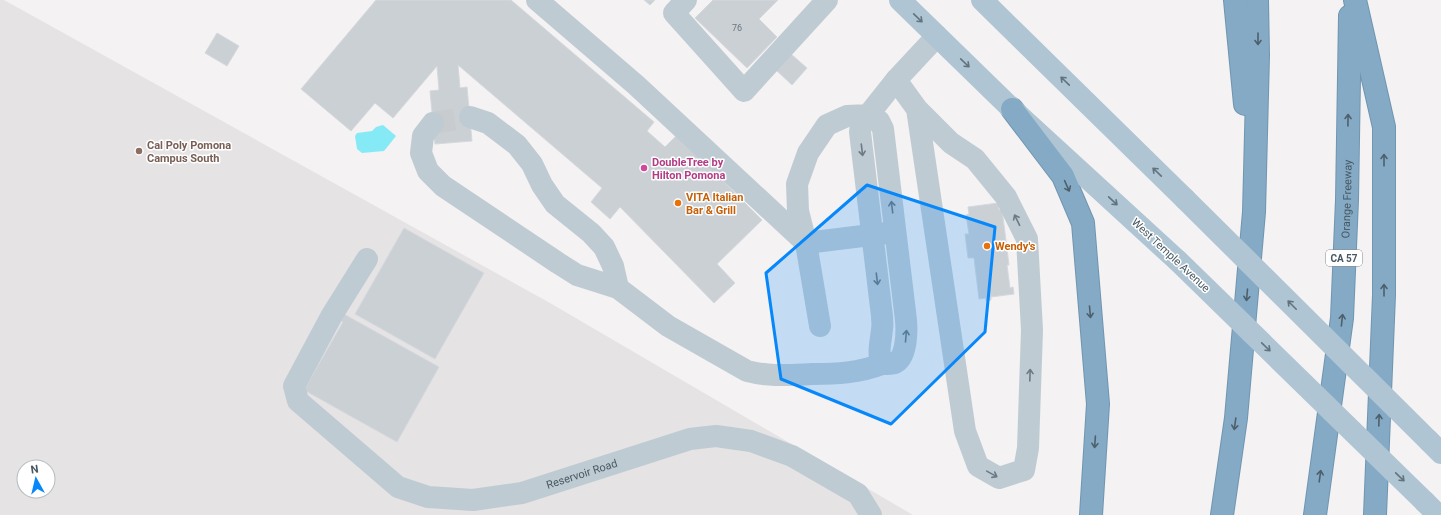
<svg xmlns="http://www.w3.org/2000/svg" width="1441" height="515" viewBox="0 0 1441 515" font-family="Roboto,sans-serif">
<rect width="100%" height="100%" fill="#f4f2f2"/>
<path fill="#e5e3e4" fill-rule="evenodd" d="M0 0H4L550 303 913 515H0ZM24 467H48V491H24Z"/>
<path fill="#86e9f6" d="M383 125 396 136 384 151 362 153 357 149 355 136 357 133 372 131 376 127Z"/>
<g fill="#cbd0d5" stroke="#d5d9de">
<path d="M376 0H511L654 122 647 131 665 147 677 135 762 220 717 264 735 283 714 303 620 207 610 219 591 202 602 188 458 65 460 88 467 87 472 141 435 144 430 91 439 90 437 66 393 118 375 103 351 131 301 89Z"/>
<path d="M644 0H655L650 5Z"/>
<path d="M713 0H778L759 19 777 37 747 68 695 18Z"/>
<path d="M217 33 239 46 227 66 205 53Z"/>
<path d="M791 54 807 68 792 85 776 70Z"/>
<path d="M998 203 999 210 1002 209 1009 265H1007L1010 288 1013 287 1014 294 991 297V300L986 301V298L979 299 974 258H968L965 234H969L966 215 969 214 968 207Z"/>
<path d="M404 228 484 273 435 359 355 314Z"/>
<path d="M342 313 439 367 397 442 304 390 343 322 339 319Z"/>
</g>
<g fill="none" stroke-linecap="round" stroke-linejoin="round">
<path stroke="#c9ccce" stroke-width="22" stroke-dasharray="22 11" stroke-linecap="butt" d="M433 123 470 117"/>
<defs>
<g id="highway">
<path d="M1235 0 1245 104"/>
<path d="M1355 0 1384 127V295L1375 515"/>
<path d="M1012 109 1063 176 1083 223 1098 404 1091 515"/>
<path d="M1222 515 1236 418 1254 212 1258 55 1257 0"/>
<path id="s2" d="M1315 515 1342 318 1347 200 1350 16"/>
</g>
</defs>
<use href="#highway" stroke="#7095b1" stroke-width="24"/>
<g stroke="#bfcbd3" stroke-width="22">
<path d="M537 0 636 85 806 243 887 233"/>
<path d="M686 0 674 13 744 91 827 0"/>
<path d="M917 109 951 143 975 159 1006 197 1027 239 1032 330 1028 448 1024 470 999 478 978 466 965 431 917 109 896 80 937 36"/>
<path d="M470 117 488 123 517 145 532 164 542 185 555 204 591 233 604 247 613 266 618 288"/>
<path d="M433 123 423 136 421 153 428 171 443 186 558 263 577 275 618 288 668 326 747 371C769 377 789 375 812 374 836 374 859 373 882 364"/>
<path id="s1" d="M367 259 332 315 294 386 298 401 398 487 428 497 473 500 522 493 690 439 716 436 751 441 792 456 858 494 871 515"/>
<path d="M820 326 806 243 798 211 797 184 808 153 827 125 847 116 869 115 879 121 883 129 906 320C907 331 907 357 895 363 891 364 886 364 882 364 877 352 881 342 882 329 883 325 882 320 882 316L860 132 861 124 896 80"/>
</g>
<g stroke="#afc5d3" stroke-width="22">
<path d="M900 0 1012 109 1178 261"/>
<path d="M982 0 1185 199"/>
<path d="M1429 441 1441 453"/>
<path d="M1425 502 1438 515"/>
</g>
<use href="#highway" stroke="#85aac5" stroke-width="22"/>
<g stroke="#afc5d3" stroke-width="22">
<path d="M1185 199 1429 441"/>
<path d="M1178 261 1425 502"/>
</g>
</g>
<defs><path id="oneway-shaft" d="M-6 0H5M1.5-3L5.5 0L1.5 3" fill="none" stroke-width="1.6" stroke-linecap="round" stroke-linejoin="round"/></defs>
<g stroke="#61737e">
<use href="#oneway-shaft" transform="translate(918 18) rotate(44)"/>
<use href="#oneway-shaft" transform="translate(965 63) rotate(44)"/>
<use href="#oneway-shaft" transform="translate(1065 81) rotate(-136)"/>
<use href="#oneway-shaft" transform="translate(1157 172) rotate(-136)"/>
<use href="#oneway-shaft" transform="translate(1113 201) rotate(43)"/>
<use href="#oneway-shaft" transform="translate(1292 305) rotate(-135)"/>
<use href="#oneway-shaft" transform="translate(1266 347) rotate(44)"/>
<use href="#oneway-shaft" transform="translate(1400 477) rotate(44)"/>
</g>
<g stroke="#4d606c">
<use href="#oneway-shaft" transform="translate(1258 39) rotate(90)"/>
<use href="#oneway-shaft" transform="translate(1348 120) rotate(-89)"/>
<use href="#oneway-shaft" transform="translate(1384 160) rotate(-90)"/>
<use href="#oneway-shaft" transform="translate(1067 186) rotate(66)"/>
<use href="#oneway-shaft" transform="translate(1384 290) rotate(-90)"/>
<use href="#oneway-shaft" transform="translate(1247 295) rotate(95)"/>
<use href="#oneway-shaft" transform="translate(1090 312) rotate(85)"/>
<use href="#oneway-shaft" transform="translate(1342 320) rotate(-84)"/>
<use href="#oneway-shaft" transform="translate(1379 420) rotate(-88)"/>
<use href="#oneway-shaft" transform="translate(1235 424) rotate(98)"/>
<use href="#oneway-shaft" transform="translate(1095 442) rotate(94)"/>
<use href="#oneway-shaft" transform="translate(1320 476) rotate(-82)"/>
</g>
<g stroke="#6b7a84">
<use href="#oneway-shaft" transform="translate(862 150) rotate(83)"/>
<use href="#oneway-shaft" transform="translate(892 207) rotate(-97)"/>
<use href="#oneway-shaft" transform="translate(1017 220) rotate(-116)"/>
<use href="#oneway-shaft" transform="translate(877 279) rotate(83)"/>
<use href="#oneway-shaft" transform="translate(906 336) rotate(-85)"/>
<use href="#oneway-shaft" transform="translate(1030 375) rotate(-88)"/>
<use href="#oneway-shaft" transform="translate(992 474) rotate(29)"/>
</g>
<path fill="#0687fa" fill-opacity="0.2" stroke="#0687fa" stroke-width="3" stroke-linejoin="round" d="M867 185 995 227 985 332 891 424 781 379 766 273Z"/>
<circle fill="#8d6e63" stroke="#fff" stroke-width="1.5" cx="139" cy="151" r="4"/>
<circle fill="#d1479c" stroke="#fff" stroke-width="1.5" cx="644" cy="168" r="4"/>
<g fill="#e8710a" stroke="#fff" stroke-width="1.5">
<circle cx="678" cy="203" r="4"/>
<circle cx="987" cy="246" r="4"/>
</g>
<g text-anchor="middle" stroke-width="3" stroke-linejoin="round" paint-order="stroke">
<g font-size="9" fill="#68767f">
<text x="737" y="31">76</text>
</g>
<rect fill="#fff" stroke="#7e8a91" stroke-width="1" x="1326" y="250" width="36" height="16" rx="3"/>
<g font-size="10" font-weight="bold" fill="#475862">
<text x="1344" y="262">CA 57</text>
</g>
<g font-size="11" font-weight="bold" fill="#785e54" stroke="#fff" text-anchor="start">
<text x="147" y="149">Cal Poly Pomona<tspan x="147" dy="13">Campus South</tspan></text>
</g>
<g font-size="11" font-weight="bold" fill="#b23c85" stroke="#fff" text-anchor="start">
<text x="652" y="166">DoubleTree by<tspan x="652" dy="13">Hilton Pomona</tspan></text>
</g>
<g font-size="11" font-weight="bold" fill="#c56008" stroke="#fff" text-anchor="start">
<text x="686" y="201">VITA Italian<tspan x="686" dy="13">Bar &amp; Grill</tspan></text>
<text x="995" y="250">Wendy's</text>
</g>
<g font-size="11" fill="#475862" stroke="#fff">
<text dy="4" stroke="none"><textPath href="#s2" startOffset="318">Orange Freeway</textPath></text>
<text transform="translate(1171 255) rotate(43)" y="4">West Temple Avenue</text>
<text dy="4" stroke="none"><textPath href="#s1" startOffset="483">Reservoir Road</textPath></text>
</g>
</g>
<g transform="translate(36 479) rotate(352)"><circle r="19" fill="#ffffff" stroke="#b5bcc0"/>
<path d="M0-3L7 15L0 10L-7 15Z" fill="#0687fa"/>
<text y="-6" font-size="11" font-weight="bold" text-anchor="middle" fill="#475862">N</text>
</g>
</svg>
